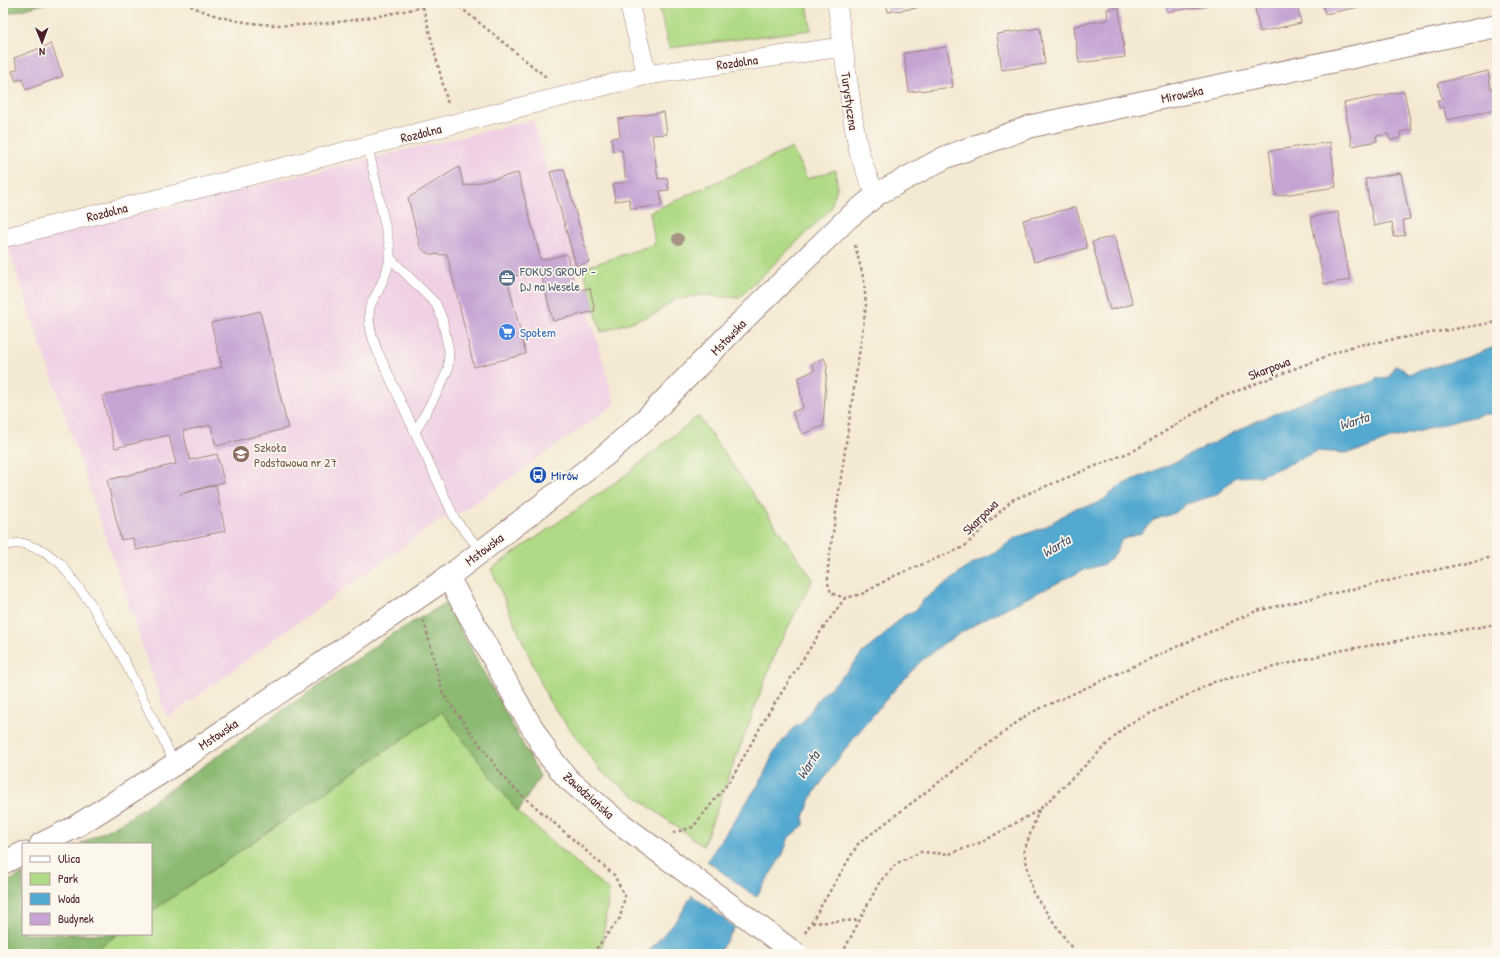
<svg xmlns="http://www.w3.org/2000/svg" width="1500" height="957" viewBox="0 0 1500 957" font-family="'Patrick Hand',sans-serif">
<rect width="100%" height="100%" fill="#fbf7ec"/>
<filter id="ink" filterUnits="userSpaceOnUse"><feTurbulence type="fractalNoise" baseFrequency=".025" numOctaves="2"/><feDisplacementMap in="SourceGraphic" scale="8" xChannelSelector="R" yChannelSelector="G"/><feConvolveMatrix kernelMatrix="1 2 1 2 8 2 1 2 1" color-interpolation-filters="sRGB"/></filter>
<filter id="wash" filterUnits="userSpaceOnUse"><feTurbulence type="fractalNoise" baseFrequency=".012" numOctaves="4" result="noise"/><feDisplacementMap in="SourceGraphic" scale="16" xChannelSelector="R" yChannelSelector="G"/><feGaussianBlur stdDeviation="0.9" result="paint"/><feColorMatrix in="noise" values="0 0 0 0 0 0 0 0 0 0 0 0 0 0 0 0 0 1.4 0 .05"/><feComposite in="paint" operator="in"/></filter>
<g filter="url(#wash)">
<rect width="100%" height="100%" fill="#f4e9d2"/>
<path fill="#f0d0e5" d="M533 120 615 404 462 512 436 522 167 718 8 247 359 161Z"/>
<g fill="#b0da85" stroke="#7d7c58">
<path d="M658 3H807L811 30 669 48Z"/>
<path d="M792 148 807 179 836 170 837 188 830 210 739 298 702 295 674 300 655 314 601 332 583 268 655 244 650 212Z"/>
<path d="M698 416 813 579 776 651 703 846 602 772 549 701 491 569 619 480Z"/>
<path d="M442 712 518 812 609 891 601 954H89L118 934H151V912Z"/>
</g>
<g fill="#8cba72" stroke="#6b6c4e">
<path d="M3 3H47L3 15Z"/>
<path d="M446 603 540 776 518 812 442 712 151 912V844H80L126 820 392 634Z"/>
<path d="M23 874V934H118L89 954H3V884Z"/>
</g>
<g fill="#53a9d0" stroke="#4e647e">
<path d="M1497 346V415L1486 414 1460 420 1390 439 1362 450 1345 453 1317 451 1287 465 1259 476 1236 477 1216 495 1186 504 1175 513 1154 520 1141 533 1121 540 1115 554 1105 564 1084 570 984 619 943 644 921 661 889 696 857 734 835 763 812 796 804 817V825L789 837 783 854 756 897 707 861 762 779 774 752 792 729 802 723 819 698 850 669 862 653 881 638 896 622 905 615 916 610 922 601 972 564 1000 549 1015 538 1045 527 1067 513 1078 507 1090 506 1103 500 1121 485 1175 462 1259 420 1329 392 1367 384 1376 380 1377 377 1382 378 1389 377 1395 365 1400 367 1408 374 1465 358Z"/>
<path d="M692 895 735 927 718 954H646L679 917Z"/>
</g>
<g fill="#f4e9d2">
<path d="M705 860 732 880 758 899H755L730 882 706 863Z"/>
<path d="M691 894H694L736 925 737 928Z"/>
</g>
<g id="blocks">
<g fill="#c5a4d3">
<path d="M886 3H917V8L888 12Z"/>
<path d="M1166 3H1206L1207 6 1167 12Z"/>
<path d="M1254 3H1297L1301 23 1260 32Z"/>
<path d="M1322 3H1374V4L1325 14Z"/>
<path d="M1119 8 1125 57 1079 63 1074 26 1081 25V24L1108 20 1107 9Z"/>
<path d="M1040 28 1045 64 1002 70 997 34Z"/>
<path d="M51 44 63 76 26 90 22 79 16 81 12 71 18 69 14 58Z"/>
<path d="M947 47 953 87 909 92 904 53Z"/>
<path d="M1488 71 1491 89 1496 88 1497 94 1493 95 1495 110 1447 120 1443 107 1439 108 1437 100H1442L1438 83Z"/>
<path d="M1404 91 1412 130 1400 132 1401 138 1390 140 1388 134 1376 136 1377 141 1352 146 1344 103Z"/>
<path d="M664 112 667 134 652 135 658 179 667 178 669 190 660 191 662 205 631 209 629 199 615 201 613 184 626 182 622 150 613 151 611 138 620 137 618 119Z"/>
<path d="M1330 142 1336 187 1276 196 1269 151Z"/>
<path d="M459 167 464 186 518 173 541 260 567 254 575 291 590 288 595 311 553 321 540 270 507 278 526 354 474 367 447 254 441 255 430 254 425 252 420 246 408 198Z"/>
<path d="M564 169 589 262 576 266 550 172Z"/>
<path d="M1401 173 1410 219 1403 220 1405 235 1394 237 1392 222 1374 226 1365 179Z"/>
<path d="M1076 207 1087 248 1034 262 1023 220Z"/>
<path d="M1338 212 1350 280 1324 284 1311 217Z"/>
<path d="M1114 236 1133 304 1110 310 1092 242Z"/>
<path d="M260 311 288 428 216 446 211 425 183 431 190 460 217 454 224 482 180 494 216 485 225 531 136 550 133 538 121 540 107 480 176 464 169 435 115 448 102 396 222 367 211 323Z"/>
<path d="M824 358 827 365 823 426 802 434 792 412 803 408 798 378 815 370 812 364Z"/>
</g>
</g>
</g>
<g filter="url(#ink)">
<use href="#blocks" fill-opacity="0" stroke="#9f847e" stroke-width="1"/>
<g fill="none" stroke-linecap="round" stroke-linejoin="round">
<defs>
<g id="service">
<path d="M368 147 390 248C391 265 384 278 377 293 374 298 371 303 370 307 367 322 372 337 377 350L455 519 481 551"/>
<path d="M390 258 436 304 442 318 449 351 448 369 441 385 415 432"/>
<path d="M3 545 22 543 44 551 61 564 91 604 123 658 175 764"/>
</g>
<g id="minor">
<path d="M629 3 647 75"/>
<path d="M837 3 854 126 859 152 870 183 879 193"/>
<path d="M3 238 647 75 842 47"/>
</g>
<g id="tertiary">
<path d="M448 577 523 712 549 756 568 779 616 820"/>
<path d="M41 844 75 827 175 764 448 577 565 487 608 453 648 417 742 321 848 218 879 193 946 157 1032 126 1497 26"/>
<path d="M3 863 23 853"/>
</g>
</defs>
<use href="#service" stroke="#9f847e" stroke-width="10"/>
<use href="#minor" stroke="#9f847e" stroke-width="20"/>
<use href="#tertiary" stroke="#9f847e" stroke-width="24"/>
<g stroke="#9f847e" stroke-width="2.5" stroke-dasharray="3 3" stroke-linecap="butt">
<path d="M185 3C256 40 348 23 423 7L431 3"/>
<path d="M455 3 546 77"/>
<path d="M423 7 448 104"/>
<path d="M855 245 864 281 866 306 828 567V583L831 593 845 598 862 594 894 576 964 547 1012 500 1135 450 1219 398 1353 346 1497 322"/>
<path d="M424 621 443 694 508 783 614 875 625 896 620 918 592 954"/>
<path d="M1039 810 1024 851 1033 893 1076 954"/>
<path d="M673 833 693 827 732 778 766 717 819 634 845 598"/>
<path d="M812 923 859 920"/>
<path d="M805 933 858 844 1028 714 1256 611 1497 556"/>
<path d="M842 954 879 883 897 863 921 852 949 854 982 842 1039 810 1127 725 1214 682 1338 651 1497 624"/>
</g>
<use href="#service" stroke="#fff" stroke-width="9"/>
<use href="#minor" stroke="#fff" stroke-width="19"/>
<use href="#tertiary" stroke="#fff" stroke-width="22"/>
<defs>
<path id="tertiary-bridge" d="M616 820 796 954"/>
</defs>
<use href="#tertiary-bridge" stroke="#9f847e" stroke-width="24" stroke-linecap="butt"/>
<use href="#tertiary-bridge" stroke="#fff" stroke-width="22"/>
</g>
<circle fill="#a59483" cx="678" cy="239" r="6"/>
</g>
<defs>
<symbol id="office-disc" viewBox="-11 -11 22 22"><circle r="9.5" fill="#5c6f8a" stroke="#fbf7ec"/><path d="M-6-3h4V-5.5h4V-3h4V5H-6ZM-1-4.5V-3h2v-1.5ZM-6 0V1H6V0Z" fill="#fff"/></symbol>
<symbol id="supermarket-disc" viewBox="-11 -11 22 22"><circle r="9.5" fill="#3f7fe0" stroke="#fbf7ec"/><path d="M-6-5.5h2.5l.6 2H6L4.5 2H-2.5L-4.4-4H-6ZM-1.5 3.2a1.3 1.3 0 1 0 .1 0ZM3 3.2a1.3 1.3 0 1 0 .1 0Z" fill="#fff"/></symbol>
<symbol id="school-disc" viewBox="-11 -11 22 22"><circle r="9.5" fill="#8d6e63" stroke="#fbf7ec"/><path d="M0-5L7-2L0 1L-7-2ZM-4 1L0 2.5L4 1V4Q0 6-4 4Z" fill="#fff"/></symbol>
<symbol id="bus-disc" viewBox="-11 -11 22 22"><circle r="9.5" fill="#1a4fb4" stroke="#fbf7ec"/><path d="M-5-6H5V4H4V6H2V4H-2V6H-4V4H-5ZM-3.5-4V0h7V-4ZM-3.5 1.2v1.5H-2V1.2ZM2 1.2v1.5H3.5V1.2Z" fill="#fff"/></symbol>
</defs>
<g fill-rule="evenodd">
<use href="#office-disc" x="497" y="268" width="20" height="20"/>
<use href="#supermarket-disc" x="497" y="322" width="20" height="20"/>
<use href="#school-disc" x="231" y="444" width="20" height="20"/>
<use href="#bus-disc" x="528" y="465" width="20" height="20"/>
</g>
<g text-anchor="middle" stroke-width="3.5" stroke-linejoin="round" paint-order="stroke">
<g font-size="13" fill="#4a1f2b" stroke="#fbf7ec">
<text transform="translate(737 62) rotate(-8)" y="5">Rozdolna</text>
<text transform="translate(1182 94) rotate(-12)" y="5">Mirowska</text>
<text transform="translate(850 101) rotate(82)" y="5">Turystyczna</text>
<text transform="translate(421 133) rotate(-14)" y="5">Rozdolna</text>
<text transform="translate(107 212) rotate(-14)" y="5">Rozdolna</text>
<text transform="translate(728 337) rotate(-46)" y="5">Mstowska</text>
<text transform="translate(1269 368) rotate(-21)" y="5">Skarpowa</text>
<text transform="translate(980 517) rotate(-45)" y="5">Skarpowa</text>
<text transform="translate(484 549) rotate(-37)" y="5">Mstowska</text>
<text transform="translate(218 734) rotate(-34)" y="5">Mstowska</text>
<text transform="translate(589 795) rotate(42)" y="5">Zawodziańska</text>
</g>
<g font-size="13" fill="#4e5e75" stroke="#fbf7ec" text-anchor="start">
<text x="520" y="276">FOKUS GROUP -<tspan x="520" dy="15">DJ na Wesele</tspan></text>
</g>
<g font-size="13" fill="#366cbe" stroke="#fbf7ec" text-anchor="start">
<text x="520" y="337">Społem</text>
</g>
<g font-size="13" fill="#785e54" stroke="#fbf7ec" text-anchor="start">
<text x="254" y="452">Szkoła<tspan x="254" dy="15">Podstawowa nr 27</tspan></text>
</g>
<g font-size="13" fill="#164399" stroke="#fbf7ec" text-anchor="start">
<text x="551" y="480">Mirów</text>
</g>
<g font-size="14" font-style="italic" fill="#4e566d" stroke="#fbf7ec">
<text transform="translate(1354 421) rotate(-18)" y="5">Warta</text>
<text transform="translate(1056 546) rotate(-31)" y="5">Warta</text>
<text transform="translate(808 765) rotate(-57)" y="5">Warta</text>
</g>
</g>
<rect width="1500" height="957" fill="none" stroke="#fbf7ec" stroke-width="16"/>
<rect x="22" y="843" width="130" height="92" fill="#fbf7ec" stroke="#b4a19f"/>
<rect x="30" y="856" width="20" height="6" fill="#ffffff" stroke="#b4a19f"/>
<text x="58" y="863" font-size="12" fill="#4a1f2b">Ulica</text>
<rect x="30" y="873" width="20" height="12" fill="#b0da85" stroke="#b4a19f"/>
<text x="58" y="883" font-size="12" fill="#4a1f2b">Park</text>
<rect x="30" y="893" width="20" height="12" fill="#53a9d0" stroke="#b4a19f"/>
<text x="58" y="903" font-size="12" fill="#4a1f2b">Woda</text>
<rect x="30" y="913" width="20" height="12" fill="#c5a4d3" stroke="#b4a19f"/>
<text x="58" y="923" font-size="12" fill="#4a1f2b">Budynek</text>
<g transform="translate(42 42) rotate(179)" stroke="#fbf7ec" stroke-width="3" paint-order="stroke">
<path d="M0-3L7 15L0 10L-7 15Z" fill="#4a1f2b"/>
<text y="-6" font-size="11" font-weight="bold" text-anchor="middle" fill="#4a1f2b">N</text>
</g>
</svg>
